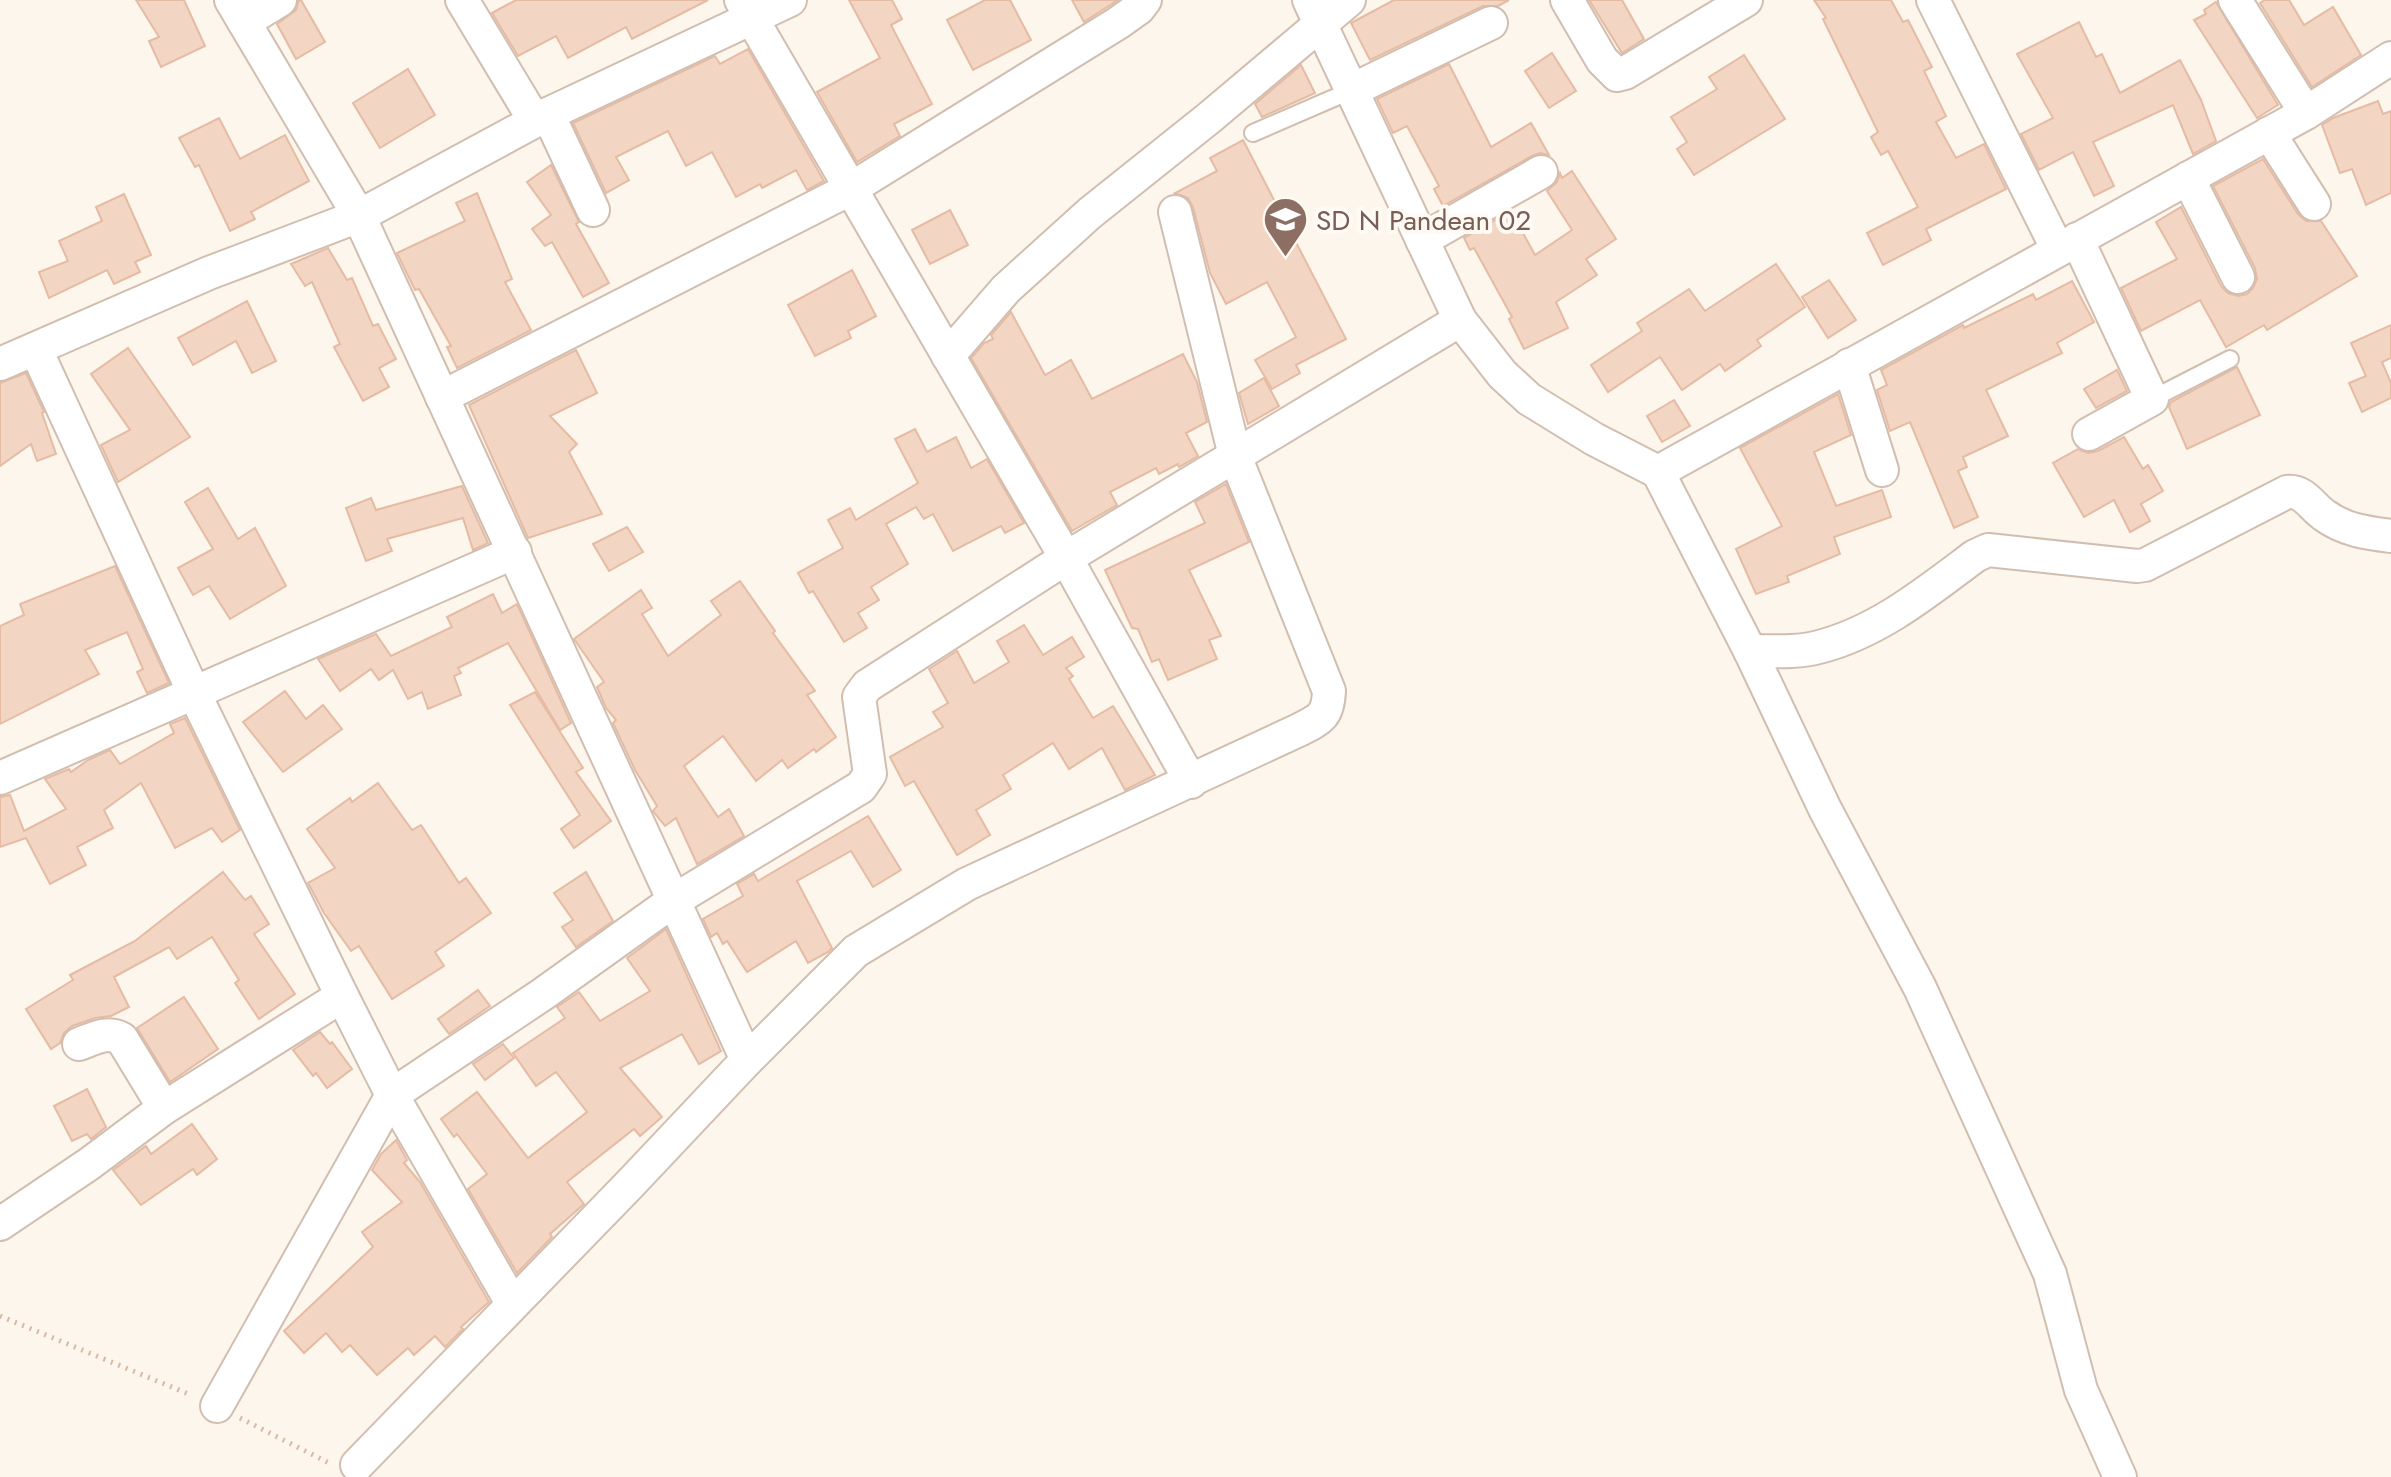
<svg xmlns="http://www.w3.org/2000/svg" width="2391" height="1477" viewBox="0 0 2391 1477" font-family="Jost,sans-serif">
<rect width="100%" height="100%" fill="#fdf6ec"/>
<g fill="#f3d5c3" stroke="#e6bba3" stroke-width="2">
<path d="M136 0H184L205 46 161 67 149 41 159 37Z"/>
<path d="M299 0H301L325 42 296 59 277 24 296 10Z"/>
<path d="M516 0H708L632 39 626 27 568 58 556 36 518 56 492 13Z"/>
<path d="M849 0H892L902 19 891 25 932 104 894 124 900 136 857 162 817 92 880 58Z"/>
<path d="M985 0H1010L1031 40 973 70 947 20Z"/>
<path d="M1072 0H1118L1084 22Z"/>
<path d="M1394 0H1509L1498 6H1483L1370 60 1351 23Z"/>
<path d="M1589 0H1622L1644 39 1622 53Z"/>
<path d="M1814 0H1891L1903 22 1908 20 1932 67 1924 71 1946 116 1936 122 1956 158 1984 144 2006 189 1926 229 1931 240 1883 265 1867 233 1918 207 1888 151 1881 155 1871 137 1878 132 1823 19 1826 18Z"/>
<path d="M2265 0H2289L2304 25 2333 7 2361 55 2312 87 2260 3Z"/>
<path d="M2216 2 2278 105 2257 118 2194 20 2206 14 2204 10Z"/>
<path d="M2079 22 2096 57 2102 54 2120 93 2180 60 2201 100 2216 141 2193 154 2173 105 2093 142 2114 186 2094 196 2073 152 2039 170 2021 134 2053 118 2017 54Z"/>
<path d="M748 49 824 181 807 190 796 170 762 188 760 184 736 197 712 152 686 166 668 131 616 157 629 180 606 193 573 123 715 56 720 64Z"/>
<path d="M1552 53 1576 91 1549 108 1525 71Z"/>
<path d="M1744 55 1785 119 1694 175 1677 149 1687 142 1671 117 1717 89 1709 77Z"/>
<path d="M1449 64 1491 147 1531 123 1549 155 1540 153 1532 156 1443 206 1434 189 1439 186 1407 126 1393 133 1377 99Z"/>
<path d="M1301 65 1315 93 1262 117 1255 104Z"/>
<path d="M408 69 435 115 380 148 353 103Z"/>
<path d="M2378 101 2383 114 2391 111V193L2366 205 2352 169 2340 173 2322 125 2333 118Z"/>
<path d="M219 118 240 159 285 135 309 181 251 212 255 219 230 231 199 165 195 167 179 138Z"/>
<path d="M1243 140 1346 339 1296 365 1300 373 1272 389 1255 360 1296 337 1267 282 1226 304 1210 273 1193 207 1188 198 1175 193 1217 171 1210 158Z"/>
<path d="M2263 159 2298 214 2306 221H2321L2357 276 2267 330 2264 325 2226 347 2200 300 2141 331 2121 288 2177 259 2156 222 2181 207 2221 286 2228 293 2238 296 2247 294 2253 288 2257 279 2255 268 2213 186Z"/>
<path d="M551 165 579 222 576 224 609 283 583 297 552 242 545 246 532 229 551 215 527 182Z"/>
<path d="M1572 171 1616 239 1586 259 1597 275 1556 302 1568 328 1524 349 1509 319 1512 317 1474 248 1470 250 1464 238 1511 211 1535 255 1572 230 1547 191 1557 182 1560 173 1562 178Z"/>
<path d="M477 193 512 279 505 282 531 330 457 368 447 347 451 346 419 289 415 290 397 253 465 221 456 203Z"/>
<path d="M124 194 151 255 135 262 140 272 114 284 107 270 49 298 39 272 68 261 59 241 102 221 96 207Z"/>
<path d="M950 210 968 245 930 264 912 230Z"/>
<path d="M328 248 347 280 352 278 373 326 378 324 396 359 379 368 389 387 363 401 334 347 340 344 312 282 305 286 291 264Z"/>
<path d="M1776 264 1805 307 1757 340 1761 346 1725 371 1720 364 1682 390 1660 357 1608 392 1591 365 1642 331 1637 323 1689 289 1705 311Z"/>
<path d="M852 270 876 316 848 331 851 338 815 356 788 305Z"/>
<path d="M1829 280 1856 320 1828 338 1802 297Z"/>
<path d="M2072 281 2094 322 2057 343 2062 353 1986 390 2008 436 1963 457 1967 467 1958 471 1978 517 1954 528 1910 422 1890 431 1877 390 1887 385 1881 370 1963 325 1964 328 2033 294 2036 300Z"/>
<path d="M247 301 276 361 252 373 236 341 193 365 178 338Z"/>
<path d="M1011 312 1045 375 1071 360 1092 399 1183 354 1197 382 1207 422 1186 433 1198 456 1179 467 1178 464 1159 474 1156 468 1110 492 1117 505 1072 531 971 358 984 343 993 339 991 335Z"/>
<path d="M2391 325V358L2382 362 2391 383V398L2362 412 2349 383 2366 376 2351 343Z"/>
<path d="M128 348 190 437 118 482 101 445 130 430 91 374Z"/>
<path d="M576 350 597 393 550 416 577 444 569 452 602 514 528 538 469 405Z"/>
<path d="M2237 367 2260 415 2187 449 2169 407 2171 402Z"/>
<path d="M2117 370 2127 391 2096 408 2084 389Z"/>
<path d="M26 373 44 412 42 413 56 454 37 461 31 444 0 466V383Z"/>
<path d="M1264 378 1279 406 1248 424 1239 393Z"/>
<path d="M1838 394 1851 435 1814 452 1836 506 1882 490 1891 517 1834 537 1840 554 1787 576 1789 582 1756 594 1736 549 1782 526 1740 448Z"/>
<path d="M1674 400 1690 426 1662 442 1647 416Z"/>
<path d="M915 429 927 452 956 437 971 468 987 459 1024 523 1005 533 1001 526 953 551 933 514 924 519 916 507 886 524 908 564 871 587 879 600 858 613 867 628 844 642 813 591 809 593 798 573 843 548 828 520 850 508 856 520 918 483 895 439Z"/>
<path d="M2124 437 2143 469 2148 465 2163 491 2141 504 2150 521 2130 532 2114 500 2084 517 2053 463 2078 449 2088 453 2098 451Z"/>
<path d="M1226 484 1249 542 1189 570 1221 636 1209 640 1217 659 1168 680 1159 659 1152 662 1138 629 1132 628 1105 570 1205 523 1195 502Z"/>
<path d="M462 486 488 543 473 550 463 518 387 539 392 551 366 561 346 508 371 498 376 510Z"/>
<path d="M208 488 238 539 255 528 286 586 230 619 209 586 193 595 178 568 213 549 185 502Z"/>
<path d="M627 527 643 552 609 571 593 544Z"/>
<path d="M115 566 169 683 147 693 137 672 143 669 127 632 85 650 99 674 0 724V626L24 615 20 604Z"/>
<path d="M740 581 775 631 773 633 815 691 807 695 836 737 816 752 814 749 788 768 782 760 756 781 723 736 684 766 718 817 729 809 744 836 697 864 676 818 665 826 653 811 657 806 635 770 613 723 616 720 606 708 597 687 604 682 574 639 641 590 652 608 642 614 668 656 721 615 711 601Z"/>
<path d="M493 594 502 613 517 604 571 723 560 730 508 643 458 668 461 673 454 676 461 695 428 709 422 692 408 699 393 670 379 680 371 669 340 691 318 659 376 634 391 656 452 627 447 617Z"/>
<path d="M1024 625 1043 655 1072 637 1084 657 1066 668 1073 676 1069 679 1093 718 1113 706 1155 775 1125 790 1102 748 1069 769 1053 743 1003 775 1011 789 976 810 990 835 957 855 914 781 905 786 890 757 943 727 933 712 948 703 929 669 957 651 974 683 1009 662 997 641Z"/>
<path d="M285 691 306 719 323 705 342 729 283 772 243 722Z"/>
<path d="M535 692 583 768 576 772 611 821 574 848 561 829 580 815 510 705Z"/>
<path d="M185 718 240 830 222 842 212 828 175 848 141 783 104 810 113 828 77 847 86 865 50 884 26 838 0 847V797L10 795 24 831 66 809 45 779 69 769 71 772 88 760 110 750 120 764 174 733 170 724Z"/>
<path d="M378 783 412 830 421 825 459 883 466 878 491 913 435 952 444 966 392 999 359 946 351 951 324 913 308 883 335 868 307 829 350 798 352 802Z"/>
<path d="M868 816 901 870 873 887 851 851 797 881 832 948 828 952 808 963 796 941 747 972 727 941 723 944 717 933 711 937 703 919 743 896 737 884 754 874 758 881Z"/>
<path d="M223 872 245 900 251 896 269 924 254 934 295 994 259 1019 235 983 239 980 212 937 177 959 169 947 114 977 129 1007 111 1016 95 1018 72 1026 64 1033 60 1043 51 1049 26 1009 73 980 70 975 135 941Z"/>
<path d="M586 872 613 921 576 947 562 927 573 920 554 893Z"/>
<path d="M666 929 721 1051 699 1064 682 1034 620 1068 662 1117 640 1136 634 1129 567 1182 584 1204 550 1234 552 1237 517 1273 468 1189 487 1174 457 1134 454 1137 441 1119 477 1092 528 1158 587 1112 556 1072 536 1086 513 1053 565 1018 557 1007 579 992 600 1021 650 991 627 958Z"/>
<path d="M478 990 490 1006 449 1034 438 1019Z"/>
<path d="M184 997 218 1049 170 1082 137 1028Z"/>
<path d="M320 1032 330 1044 332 1042 352 1069 327 1088 316 1073 313 1076 293 1050Z"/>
<path d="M503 1044 514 1058 485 1080 473 1064Z"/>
<path d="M87 1089 106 1127 91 1139 87 1134 72 1141 54 1106Z"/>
<path d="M192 1124 217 1159 197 1175 193 1169 141 1205 113 1170 146 1146 151 1154Z"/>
<path d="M396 1140 407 1160 404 1163 420 1182 489 1302 461 1327 463 1329 445 1347 435 1336 414 1355 408 1348 377 1375 350 1345 342 1352 326 1333 304 1353 284 1331 373 1247 362 1232 402 1202 372 1170 381 1154Z"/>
</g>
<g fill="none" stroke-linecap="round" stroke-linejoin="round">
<defs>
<g id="service">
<path d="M1253 133 1350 91"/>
<path d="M2152 399 2230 359"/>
</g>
<g id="minor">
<path d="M231 0 359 216 747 1060"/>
<path d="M462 0 535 121"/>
<path d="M741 0 1066 558 1191 782"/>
<path d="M1309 0 1460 320 1502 374 1529 399 1594 439 1658 472 1750 651 1825 809 1920 988 2050 1274 2081 1390 2120 1477"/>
<path d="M1567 0 1602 60 1617 75 1625 73 1746 0"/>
<path d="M1933 0 2058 250"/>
<path d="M2235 0 2306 113"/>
<path d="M244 22 280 0"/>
<path d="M1350 91 1491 23"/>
<path d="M548 114 593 210"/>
<path d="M2269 133 2314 204"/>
<path d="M2188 178 2238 277"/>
<path d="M2077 239 2152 399 2089 434"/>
<path d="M1422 240 1541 172"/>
<path d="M36 350 194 693 342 996 392 1095 512 1303"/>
<path d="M948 356 1006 289 1090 213 1209 118 1349 0"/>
<path d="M0 364 209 273 359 216 548 114 790 0"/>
<path d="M1849 365 1882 470"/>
<path d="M442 397 852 188 1118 23 1139 8 1145 0"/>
<path d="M1658 472 2306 113 2391 58"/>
<path d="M1750 651C1772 651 1797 653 1819 647 1878 632 1927 592 1975 556L1988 550 2137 566 2145 565 2287 492C2304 490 2311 506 2324 515 2344 530 2367 533 2391 536"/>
<path d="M0 778 515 552"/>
<path d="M79 1044C93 1039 108 1030 122 1039L164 1108"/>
<path d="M0 1224 89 1164 164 1108 342 996"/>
<path d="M217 1406 392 1095 543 994 673 901 861 787 870 774 859 697 867 686 1066 558 1460 320"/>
<path d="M357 1465 630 1184 747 1060 856 951 967 884 1299 730C1321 719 1328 716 1329 691L1235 456 1175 212"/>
</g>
</defs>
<use href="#service" stroke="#d1beb0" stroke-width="20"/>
<use href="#minor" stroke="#d1beb0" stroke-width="36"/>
<g stroke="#d9b8a5" stroke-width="5" stroke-dasharray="2 6" stroke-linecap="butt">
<path d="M0 1316 191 1395"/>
<path d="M240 1418 331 1464"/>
</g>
<use href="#service" stroke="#fff" stroke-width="16"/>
<use href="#minor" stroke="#fff" stroke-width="32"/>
</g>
<defs>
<symbol id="school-pin" viewBox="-11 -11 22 30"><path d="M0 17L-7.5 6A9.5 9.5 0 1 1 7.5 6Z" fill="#8d6e63" stroke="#fffaf3"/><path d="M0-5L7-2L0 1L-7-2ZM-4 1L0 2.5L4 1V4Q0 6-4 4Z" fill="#fff"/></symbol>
</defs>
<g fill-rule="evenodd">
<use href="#school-pin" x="1260" y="194" width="51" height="69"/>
</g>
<g text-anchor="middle" stroke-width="8" stroke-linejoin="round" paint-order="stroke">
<g font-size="28" fill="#785e54" stroke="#fffaf3" text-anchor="start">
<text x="1316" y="230">SD N Pandean 02</text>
</g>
</g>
</svg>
